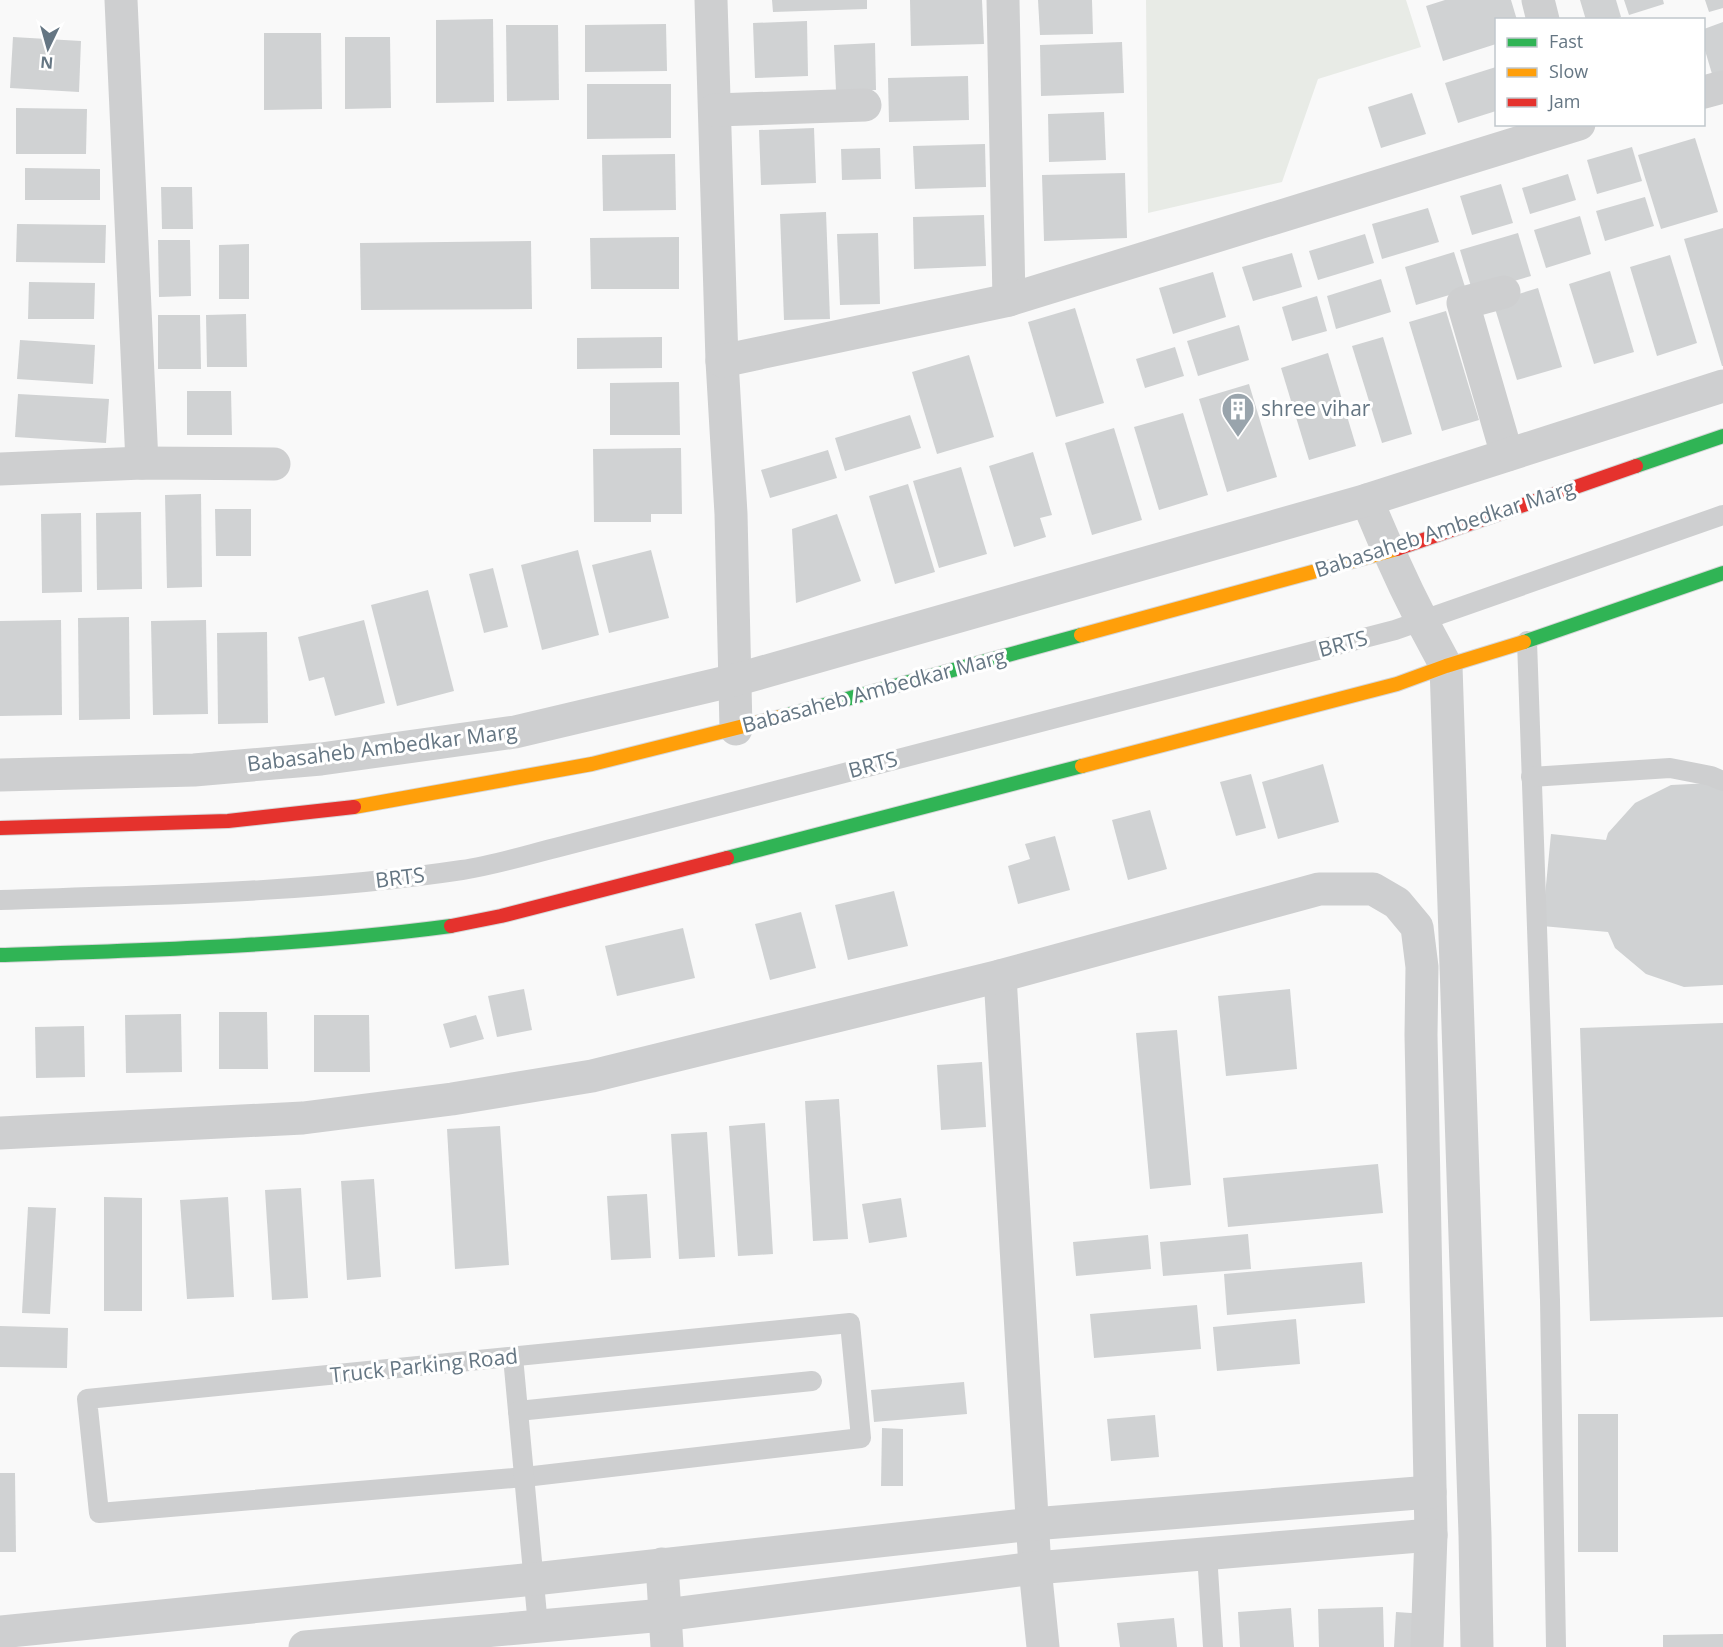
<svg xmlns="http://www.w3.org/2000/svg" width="1723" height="1647" viewBox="0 0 1723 1647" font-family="'Open Sans',sans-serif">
<rect width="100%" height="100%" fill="#f9f9f9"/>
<path fill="#e8ebe6" d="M1146 0H1406L1421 47 1318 79 1282 182 1148 213Z"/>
<g fill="#d0d2d3">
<path d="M772 0H867V9L773 12Z"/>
<path d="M910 0H982L984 44 911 46Z"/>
<path d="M1038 0H1092L1093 34 1040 35Z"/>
<path d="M1445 0H1511L1517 20H1496V44L1443 61 1426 6Z"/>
<path d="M1580 0H1616L1621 17 1613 20H1586Z"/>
<path d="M1624 0H1663L1664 4 1629 15Z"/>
<path d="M1705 0H1723V8L1709 12Z"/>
<path d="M493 19 494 102 436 103V20Z"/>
<path d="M807 21 808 76 755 78 753 23Z"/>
<path d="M1723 22V81L1715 84 1704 47V29Z"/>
<path d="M666 24 667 71 585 72V25Z"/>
<path d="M506 25H558L559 100 507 101Z"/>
<path d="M264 33H321L322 109 264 110Z"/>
<path d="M13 37 81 41 79 92 10 88Z"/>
<path d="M345 37H390L391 108 345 109Z"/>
<path d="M1122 42 1124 93 1041 96 1040 45Z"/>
<path d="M875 43 876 90 836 91 834 45Z"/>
<path d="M1496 67V111L1458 123 1445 83Z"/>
<path d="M968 76 969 120 889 122 888 78Z"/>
<path d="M587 84H671V138L587 139Z"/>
<path d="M1412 93 1426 134 1381 148 1368 107Z"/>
<path d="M16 108 87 109 86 154H16Z"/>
<path d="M1104 112 1106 160 1049 162 1048 114Z"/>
<path d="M814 128 816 183 761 185 759 130Z"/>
<path d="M1695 138 1718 212 1661 229 1638 155Z"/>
<path d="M985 144 986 187 915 189 913 146Z"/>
<path d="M1632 147 1642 181 1597 194 1587 160Z"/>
<path d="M880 148 881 179 842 180 841 149Z"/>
<path d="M675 154 676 210 603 211 602 155Z"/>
<path d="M25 168 100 169V200H25Z"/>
<path d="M1125 173 1127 238 1044 241 1042 175Z"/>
<path d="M1568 174 1576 200 1530 214 1522 188Z"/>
<path d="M1501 184 1513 223 1472 235 1460 196Z"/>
<path d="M161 187H192L193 229H162Z"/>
<path d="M1645 197 1654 226 1605 241 1596 211Z"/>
<path d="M1428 208 1439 242 1382 259 1372 224Z"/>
<path d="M826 212 830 319 784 320 780 214Z"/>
<path d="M984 215 986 266 914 269 913 217Z"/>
<path d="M1580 216 1591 254 1546 268 1534 230Z"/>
<path d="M17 224 106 225 105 263 16 262Z"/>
<path d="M1723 228V366H1722L1684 239Z"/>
<path d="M878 233 880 304 840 305 837 234Z"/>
<path d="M1518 233 1531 276 1473 293 1460 250Z"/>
<path d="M1365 234 1374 263 1318 280 1309 251Z"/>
<path d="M679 237V289H591L590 238Z"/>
<path d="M158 240H190L191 296 159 297Z"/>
<path d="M531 241 532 309 361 310 360 243Z"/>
<path d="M249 244V299H219V245Z"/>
<path d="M1454 252 1466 290 1416 305 1405 267Z"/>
<path d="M1292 253 1302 287 1253 301 1242 267Z"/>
<path d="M1670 255 1697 343 1657 356 1630 267Z"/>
<path d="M1610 271 1634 352 1594 364 1569 284Z"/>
<path d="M1213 272 1226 317 1173 334 1159 288Z"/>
<path d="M1381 279 1391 312 1336 329 1327 296Z"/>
<path d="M29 282 95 283 94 319H28Z"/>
<path d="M1538 288 1562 367 1517 380 1493 302Z"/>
<path d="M1317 296 1327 331 1292 341 1282 307Z"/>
<path d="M1075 308 1104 403 1056 417 1028 322Z"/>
<path d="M1446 311 1479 420 1442 431 1409 322Z"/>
<path d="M246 314 247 367H207L206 315Z"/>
<path d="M158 315H200L201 369H158Z"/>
<path d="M1239 325 1249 360 1198 376 1187 341Z"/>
<path d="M662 337V368L577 369V338Z"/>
<path d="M1383 337 1412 434 1382 443 1352 346Z"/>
<path d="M20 340 95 345 93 384 17 379Z"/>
<path d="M1175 347 1184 376 1145 388 1136 359Z"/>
<path d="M1328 353 1356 446 1309 460 1281 368Z"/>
<path d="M969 355 994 437 937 454 912 372Z"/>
<path d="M679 382 680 435H610V383Z"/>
<path d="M1249 384 1277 477 1227 492 1199 399Z"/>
<path d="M187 391H231L232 435H187Z"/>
<path d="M18 394 109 399 106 443 15 437Z"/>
<path d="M1183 413 1208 495 1159 510 1134 427Z"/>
<path d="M910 415 921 448 845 471 835 438Z"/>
<path d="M1114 428 1142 520 1092 535 1065 443Z"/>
<path d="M681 448 682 514H651V522H594L593 449Z"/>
<path d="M828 450 837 478 770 498 761 470Z"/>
<path d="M1033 452 1052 515 1040 518 1046 537 1014 547 989 466Z"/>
<path d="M961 467 987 554 939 568 913 481Z"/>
<path d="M908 484 935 572 895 584 869 496Z"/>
<path d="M201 494 202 587 167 588 165 495Z"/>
<path d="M215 509H251V556H216Z"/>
<path d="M141 512 142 589 97 590 96 513Z"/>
<path d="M81 513 82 592 42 593 41 514Z"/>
<path d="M837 514 861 581 796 603 792 529Z"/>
<path d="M578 550 599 635 542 650 521 565Z"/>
<path d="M651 550 669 618 609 633 592 565Z"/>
<path d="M493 568 508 627 484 633 469 574Z"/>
<path d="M428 590 454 691 397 706 371 605Z"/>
<path d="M129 617 130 719 79 720 78 618Z"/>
<path d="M61 620 62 715 0 716V621Z"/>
<path d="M206 620 208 714 153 715 151 621Z"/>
<path d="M364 620 385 703 335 716 324 677 309 681 298 637Z"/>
<path d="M267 632 268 723 218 724 217 633Z"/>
<path d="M1323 764 1339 822 1278 839 1262 782Z"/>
<path d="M1251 774 1266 828 1236 836 1220 782Z"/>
<path d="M1712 783 1723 787V985L1684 987 1646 974 1615 948 1608 932 1542 926 1551 834 1606 840 1608 833 1635 803 1671 785Z"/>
<path d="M1150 810 1167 869 1128 880 1112 820Z"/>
<path d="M1055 836 1070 890 1018 904 1008 866 1030 859 1025 844Z"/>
<path d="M894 891 908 946 848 960 835 905Z"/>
<path d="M801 912 816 968 770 980 755 924Z"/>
<path d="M683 928 695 978 617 996 605 946Z"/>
<path d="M524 989 532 1030 497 1037 488 996Z"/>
<path d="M1290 989 1297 1069 1226 1076 1218 996Z"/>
<path d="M219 1012H267L268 1069H219Z"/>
<path d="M181 1014 182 1072 126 1073 125 1015Z"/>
<path d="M314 1015H369L370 1072H314Z"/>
<path d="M476 1015 484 1039 450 1048 443 1024Z"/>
<path d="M1723 1023V1317L1590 1321 1580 1028Z"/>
<path d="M84 1026 85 1077 36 1078 35 1027Z"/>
<path d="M1177 1030 1191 1185 1150 1189 1136 1033Z"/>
<path d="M982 1062 986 1127 941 1130 937 1065Z"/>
<path d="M839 1099 848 1239 813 1241 805 1101Z"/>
<path d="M765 1123 773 1254 738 1256 729 1126Z"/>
<path d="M500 1126 509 1265 455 1269 447 1129Z"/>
<path d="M707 1132 715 1257 679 1259 671 1134Z"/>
<path d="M1378 1164 1383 1213 1228 1227 1223 1178Z"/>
<path d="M374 1179 381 1277 347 1280 341 1181Z"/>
<path d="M301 1188 308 1298 272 1300 265 1190Z"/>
<path d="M647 1194 651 1258 611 1260 607 1196Z"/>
<path d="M104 1197 142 1198V1311H104Z"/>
<path d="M228 1197 234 1297 187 1299 180 1200Z"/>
<path d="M901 1198 907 1237 869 1243 862 1204Z"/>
<path d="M28 1207 56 1208 50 1314 22 1313Z"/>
<path d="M1248 1234 1251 1269 1163 1276 1160 1242Z"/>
<path d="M1148 1235 1151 1269 1076 1276 1073 1242Z"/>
<path d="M1362 1262 1365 1303 1227 1315 1224 1274Z"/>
<path d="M1197 1305 1201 1349 1094 1358 1090 1314Z"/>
<path d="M1296 1319 1300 1364 1217 1371 1213 1327Z"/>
<path d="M0 1326 68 1328 67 1368 0 1367Z"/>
<path d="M964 1382 967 1414 874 1422 871 1390Z"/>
<rect x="1578" y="1414" width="40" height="138"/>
<path d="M1155 1415 1159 1457 1111 1461 1107 1419Z"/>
<path d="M882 1428 903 1429V1486H881Z"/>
<path d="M0 1473H15L16 1552H0Z"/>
<path d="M1383 1607 1384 1647H1319L1318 1609Z"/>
<path d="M1291 1608 1294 1647H1240L1238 1612Z"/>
<path d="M1396 1612 1426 1614 1425 1647H1394Z"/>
<path d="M1174 1618 1177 1647H1120L1117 1623Z"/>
<path d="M1723 1634V1647H1663V1635Z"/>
</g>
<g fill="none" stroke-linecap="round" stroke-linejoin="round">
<defs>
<g id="fast">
<path d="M1636 466 1723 436"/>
<path d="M1524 642 1723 573"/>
<path d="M788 715 1081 635"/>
<path d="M727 858 1082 766"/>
<path d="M0 955C151 950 301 946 451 926"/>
</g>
<g id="slow">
<path d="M1081 635 1397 549"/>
<path d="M1082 766 1397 684 1446 666 1524 642"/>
<path d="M354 807 592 764 788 715"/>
</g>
<g id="jam">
<path d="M1397 549 1636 466"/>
<path d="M0 828 228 821 354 807"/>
<path d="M451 926 501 916 727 858"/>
</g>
</defs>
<use href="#fast" stroke="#d5d6d7" stroke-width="16"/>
<use href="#slow" stroke="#d5d6d7" stroke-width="16"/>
<use href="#jam" stroke="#d5d6d7" stroke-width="16"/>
<g stroke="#cecfd0" stroke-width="20">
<path d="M1527 641 1550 1300 1556 1647"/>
<path d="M1531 777 1670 768 1711 776 1723 781"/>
<path d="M0 900C154 895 309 893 462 870 496 865 530 854 563 846L1395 630 1723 515"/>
<path d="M850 1323 861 1438 525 1477 99 1513 87 1399Z"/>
<path d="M513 1357 538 1626"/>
<path d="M518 1411 812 1381"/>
<path d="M1207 1554 1213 1647"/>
</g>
<g stroke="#cecfd0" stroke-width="33">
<path d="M121 0 142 463"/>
<path d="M711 0 722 361 731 514 736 729"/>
<path d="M1003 0 1009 300"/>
<path d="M1538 0 1543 20"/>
<path d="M1704 92 1723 87"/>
<path d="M715 110 865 105"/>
<path d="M1504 292 1463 303 1507 455"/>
<path d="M722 361 1009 300 1579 124"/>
<path d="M0 469 142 463 274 464"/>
<path d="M1367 500C1390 557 1416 612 1446 666L1475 1535 1477 1647"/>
<path d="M0 775 194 770 321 759 515 732 735 680 1367 500 1723 386"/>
<path d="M1000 976 1035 1568 1043 1647"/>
<path d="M0 1133 303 1118 452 1099 592 1076 1000 976 1319 889H1373L1397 903 1417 927 1422 967 1421 1035 1431 1535 1427 1647"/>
<path d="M662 1564 667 1647"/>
<path d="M0 1632 534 1579 1033 1524 1430 1492"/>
<path d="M305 1647 664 1615 1035 1568 1431 1535"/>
</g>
<use href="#fast" stroke="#30b455" stroke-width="14"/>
<use href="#slow" stroke="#ff9f0a" stroke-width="14"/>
<use href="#jam" stroke="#e5322d" stroke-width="14"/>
</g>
<defs>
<symbol id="building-pin" viewBox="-11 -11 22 30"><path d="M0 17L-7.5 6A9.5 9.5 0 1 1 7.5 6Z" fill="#99a4ac" stroke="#fff"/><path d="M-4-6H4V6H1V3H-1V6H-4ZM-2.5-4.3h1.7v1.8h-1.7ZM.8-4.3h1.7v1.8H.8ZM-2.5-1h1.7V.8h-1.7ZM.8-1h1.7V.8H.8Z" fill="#fff"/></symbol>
</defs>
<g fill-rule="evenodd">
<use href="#building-pin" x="1219" y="390" width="38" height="52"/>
</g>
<g text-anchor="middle" stroke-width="6" stroke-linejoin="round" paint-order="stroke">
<g font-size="21" fill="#657683" stroke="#fff" text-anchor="start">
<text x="1261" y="416">shree vihar</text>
</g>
<g font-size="21" fill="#657683" stroke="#fff">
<text transform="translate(1445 529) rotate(-18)" y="7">Babasaheb Ambedkar Marg</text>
<text transform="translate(1343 644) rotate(-15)" y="7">BRTS</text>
<text transform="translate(874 691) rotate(-15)" y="7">Babasaheb Ambedkar Marg</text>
<text transform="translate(382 748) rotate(-7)" y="7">Babasaheb Ambedkar Marg</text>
<text transform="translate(873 765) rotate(-15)" y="7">BRTS</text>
<text transform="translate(400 878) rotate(-7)" y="7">BRTS</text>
<text transform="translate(424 1366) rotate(-6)" y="7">Truck Parking Road</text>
</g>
</g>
<rect x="1495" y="18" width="210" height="108" fill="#ffffff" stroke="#c1c8cd" stroke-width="1.5"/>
<rect x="1507" y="38" width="30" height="9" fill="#30b455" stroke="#c1c8cd" stroke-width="1.5"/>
<text x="1549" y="48" font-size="18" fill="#657683">Fast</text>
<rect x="1507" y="68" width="30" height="9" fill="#ff9f0a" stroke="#c1c8cd" stroke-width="1.5"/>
<text x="1549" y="78" font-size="18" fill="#657683">Slow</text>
<rect x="1507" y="98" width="30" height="9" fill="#e5322d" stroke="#c1c8cd" stroke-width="1.5"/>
<text x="1549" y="108" font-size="18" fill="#657683">Jam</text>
<g transform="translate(48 48) rotate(185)" stroke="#ffffff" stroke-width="4.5" paint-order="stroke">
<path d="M0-4.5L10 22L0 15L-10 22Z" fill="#657683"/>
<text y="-9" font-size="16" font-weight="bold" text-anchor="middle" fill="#657683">N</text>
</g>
</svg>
